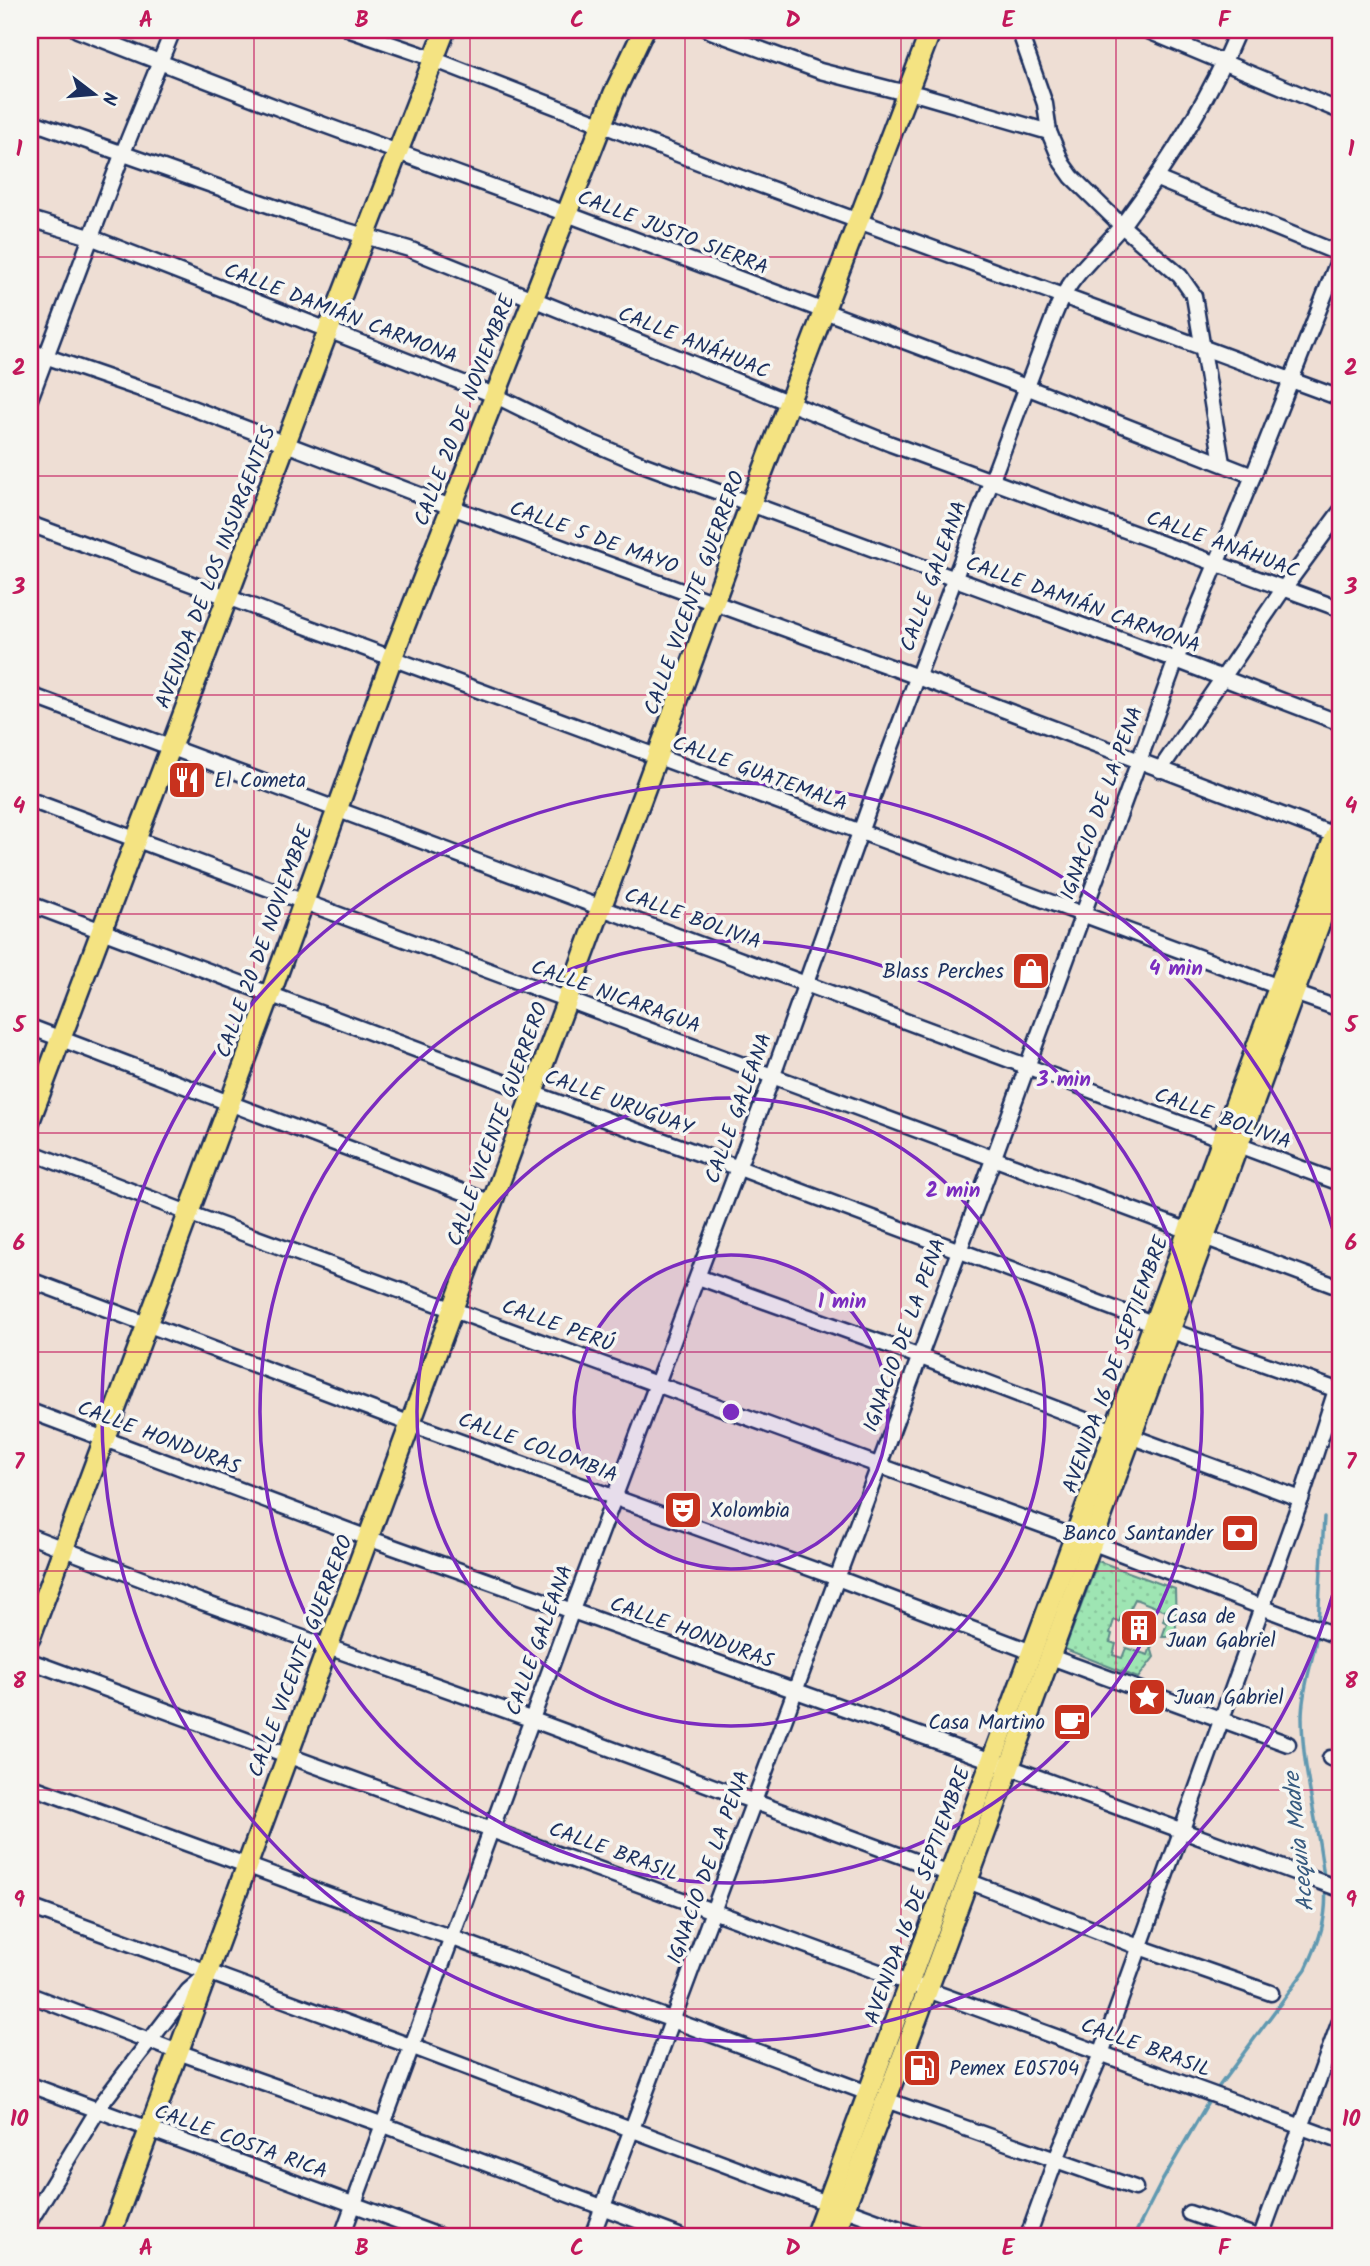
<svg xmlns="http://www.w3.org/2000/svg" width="1370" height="2266" viewBox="0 0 1370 2266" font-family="Kalam,sans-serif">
<defs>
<pattern id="grass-dots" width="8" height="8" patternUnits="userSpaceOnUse" patternTransform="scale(1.75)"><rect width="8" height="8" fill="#9ee5b3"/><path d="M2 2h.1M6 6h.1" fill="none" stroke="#88c59c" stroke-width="1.8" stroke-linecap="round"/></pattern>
</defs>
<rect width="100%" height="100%" fill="#eeded4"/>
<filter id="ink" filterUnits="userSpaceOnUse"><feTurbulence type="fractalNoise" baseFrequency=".0143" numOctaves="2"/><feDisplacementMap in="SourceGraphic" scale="14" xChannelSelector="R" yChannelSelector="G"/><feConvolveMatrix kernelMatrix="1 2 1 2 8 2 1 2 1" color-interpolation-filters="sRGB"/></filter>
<g filter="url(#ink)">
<path fill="url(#grass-dots)" stroke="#5c8a88" stroke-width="2" d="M1098 1561 1175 1589 1176 1628 1167 1637H1162L1167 1623 1163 1621 1166 1611 1135 1599 1125 1619 1121 1617 1119 1622 1114 1620 1110 1633 1112 1634 1110 1642 1116 1644 1113 1655 1122 1658 1126 1648 1148 1655 1151 1647 1154 1657 1138 1678 1065 1649Z"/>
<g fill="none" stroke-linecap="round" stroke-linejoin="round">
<g stroke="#6199b1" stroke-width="3.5">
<path d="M1318 1623 1324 1517"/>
<path d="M1317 1631C1314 1660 1302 1687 1302 1717 1302 1771 1319 1825 1324 1879"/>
<path d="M1214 2093 1306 1969C1319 1942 1328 1917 1325 1886"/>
<path d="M1134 2236 1161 2183 1210 2099"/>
</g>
<defs>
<g id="minor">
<path d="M77 30 286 111 567 214 1026 387 1253 476"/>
<path d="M350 30 420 54 706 165 1340 398"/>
<path d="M708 30 820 71 894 90 921 95 1049 132"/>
<path d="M1019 30 1045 104 1049 132 1062 163 1072 177 1122 226 1180 276 1194 296 1222 463"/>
<path d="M1146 30 1340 111"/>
<path d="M30 121 314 221 409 249 891 444 1340 609"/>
<path d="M1157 179 1340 254"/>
<path d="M30 219 90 237 494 395 588 441 642 464 1176 660 1340 723"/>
<path d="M30 351 158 395 451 507 918 677 1340 837"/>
<path d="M30 399 122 155 173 30"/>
<path d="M30 524 1279 987"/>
<path d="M30 695 1340 1183"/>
<path d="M1160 770 1284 588 1340 512"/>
<path d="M30 800 1189 1231"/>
<path d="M30 904 532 1093 739 1168 1155 1324"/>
<path d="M1294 993 1340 1009"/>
<path d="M30 1027 492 1203"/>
<path d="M30 1149 38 1155 188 1213 1075 1537"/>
<path d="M1204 1237 1333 1285"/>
<path d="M698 1277 918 1356 1114 1431"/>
<path d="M30 1280 411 1424 837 1578 1032 1652"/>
<path d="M1169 1330 1340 1391"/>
<path d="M30 1411 368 1538 1023 1772 1340 1889"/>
<path d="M1130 1436 1301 1499"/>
<path d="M30 1536 199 1601 533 1720 950 1874"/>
<path d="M1091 1542 1340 1637"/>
<path d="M1048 1656 1288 1744"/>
<path d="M30 1661 1340 2141"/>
<path d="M1330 1758 1340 1761"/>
<path d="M30 1786 347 1902 453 1938 868 2093"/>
<path d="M968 1881 1139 1947 1271 1993"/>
<path d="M30 1907 413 2047 827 2203"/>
<path d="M30 1995 178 2052 384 2125 679 2236"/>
<path d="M30 2085 439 2236"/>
<path d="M886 2100 1135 2188"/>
<path d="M845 2209 919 2236"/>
<path d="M1189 2213 1255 2236"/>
<path d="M30 2221 102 2103 188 1991 203 1978"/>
<path d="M342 2236 572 1610 773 1075 882 771 1045 339C1051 324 1056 308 1064 294 1080 266 1107 246 1126 220 1170 161 1210 97 1238 30"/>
<path d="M592 2236 994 1157 1176 660 1253 476 1340 256"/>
<path d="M1028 2236 1056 2159 1101 2054 1301 1499 1336 1390"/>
<path d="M1261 2236 1340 2021"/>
</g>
<g id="major">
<path d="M30 1120 328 331 445 30"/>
<path d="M30 1638 270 995 392 658 614 93 644 30"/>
<path d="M110 2236 750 505 931 30"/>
<path d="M815 2236 1340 822"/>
<path d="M834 2236 919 2013 1340 868"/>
</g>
</defs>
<use href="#minor" stroke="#1b2f5e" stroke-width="19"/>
<use href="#major" stroke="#1b2f5e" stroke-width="24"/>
<use href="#minor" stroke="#f6f6f2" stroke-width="14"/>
<use href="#major" stroke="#f4e382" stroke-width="19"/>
</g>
</g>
<path fill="none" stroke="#c2185b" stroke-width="2" stroke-opacity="0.55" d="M254 30V2236M470 30V2236M685 30V2236M901 30V2236M1116 30V2236M30 257H1340M30 476H1340M30 695H1340M30 914H1340M30 1133H1340M30 1352H1340M30 1571H1340M30 1790H1340M30 2009H1340"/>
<circle cx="731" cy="1412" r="157" fill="#7b2cbf" fill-opacity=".12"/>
<g fill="none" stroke="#7b2cbf" stroke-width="3.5">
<circle cx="731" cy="1412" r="157"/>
<circle cx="731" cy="1412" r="314"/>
<circle cx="731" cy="1412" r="471"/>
<path d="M1340 1569A629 629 0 1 1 1340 1255"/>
</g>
<defs>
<symbol id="restaurant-square" viewBox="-11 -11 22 22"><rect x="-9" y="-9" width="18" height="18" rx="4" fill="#c8321e" stroke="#f6f6f2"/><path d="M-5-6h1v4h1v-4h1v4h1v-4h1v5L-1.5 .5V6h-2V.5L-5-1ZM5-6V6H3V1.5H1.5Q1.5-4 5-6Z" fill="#fff"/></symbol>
<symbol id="shop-square" viewBox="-11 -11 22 22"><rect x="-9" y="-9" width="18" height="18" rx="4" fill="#c8321e" stroke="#f6f6f2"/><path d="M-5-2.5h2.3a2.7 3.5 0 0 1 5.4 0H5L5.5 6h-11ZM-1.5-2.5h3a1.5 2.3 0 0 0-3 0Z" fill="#fff"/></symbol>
<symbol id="theatre-square" viewBox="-11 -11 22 22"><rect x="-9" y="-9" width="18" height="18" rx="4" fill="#c8321e" stroke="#f6f6f2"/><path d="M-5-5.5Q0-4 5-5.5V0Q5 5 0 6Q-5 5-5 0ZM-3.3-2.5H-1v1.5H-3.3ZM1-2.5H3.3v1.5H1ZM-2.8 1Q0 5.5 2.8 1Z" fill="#fff"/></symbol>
<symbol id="bank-square" viewBox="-11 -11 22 22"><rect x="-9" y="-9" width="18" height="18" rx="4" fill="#c8321e" stroke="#f6f6f2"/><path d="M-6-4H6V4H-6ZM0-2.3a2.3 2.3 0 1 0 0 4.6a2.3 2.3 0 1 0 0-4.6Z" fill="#fff"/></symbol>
<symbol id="building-square" viewBox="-11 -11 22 22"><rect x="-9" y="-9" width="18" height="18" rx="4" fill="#c8321e" stroke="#f6f6f2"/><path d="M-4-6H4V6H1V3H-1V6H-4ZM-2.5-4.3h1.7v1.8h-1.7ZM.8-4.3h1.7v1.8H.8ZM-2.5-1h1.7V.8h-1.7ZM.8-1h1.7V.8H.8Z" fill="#fff"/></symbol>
<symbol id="sight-square" viewBox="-11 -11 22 22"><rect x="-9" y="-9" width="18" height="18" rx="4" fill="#c8321e" stroke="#f6f6f2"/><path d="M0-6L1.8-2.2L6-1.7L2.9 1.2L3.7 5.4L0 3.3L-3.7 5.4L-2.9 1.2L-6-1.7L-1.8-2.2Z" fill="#fff"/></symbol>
<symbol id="cafe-square" viewBox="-11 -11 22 22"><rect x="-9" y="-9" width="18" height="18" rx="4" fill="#c8321e" stroke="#f6f6f2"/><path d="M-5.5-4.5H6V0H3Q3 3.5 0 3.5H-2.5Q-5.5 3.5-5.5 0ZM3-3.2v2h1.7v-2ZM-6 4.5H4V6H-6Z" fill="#fff"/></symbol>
<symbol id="fuel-square" viewBox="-11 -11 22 22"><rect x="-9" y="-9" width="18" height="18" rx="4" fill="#c8321e" stroke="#f6f6f2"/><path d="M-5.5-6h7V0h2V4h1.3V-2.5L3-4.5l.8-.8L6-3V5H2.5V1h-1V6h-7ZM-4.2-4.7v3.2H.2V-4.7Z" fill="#fff"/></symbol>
</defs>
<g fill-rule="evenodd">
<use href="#restaurant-square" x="165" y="758" width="44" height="44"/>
<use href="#shop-square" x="1009" y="949" width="44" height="44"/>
<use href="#theatre-square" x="661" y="1488" width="44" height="44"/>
<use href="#bank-square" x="1218" y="1511" width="44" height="44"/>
<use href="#building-square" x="1117" y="1606" width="44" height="44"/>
<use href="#sight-square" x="1125" y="1675" width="44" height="44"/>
<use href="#cafe-square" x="1050" y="1700" width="44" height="44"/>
<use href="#fuel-square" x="900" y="2046" width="44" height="44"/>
</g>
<g text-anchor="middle" stroke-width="7" stroke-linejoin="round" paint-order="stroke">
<g font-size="21" fill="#1b2f5e" stroke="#f6f6f2">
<text transform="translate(673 232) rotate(21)" y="7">CALLE JUSTO SIERRA</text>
<text transform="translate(341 313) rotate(21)" y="7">CALLE DAMIÁN CARMONA</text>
<text transform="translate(694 342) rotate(22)" y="7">CALLE ANÁHUAC</text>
<text transform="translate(464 410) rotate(-69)" y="7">CALLE 20 DE NOVIEMBRE</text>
<text transform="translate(594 537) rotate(20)" y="7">CALLE 5 DE MAYO</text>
<text transform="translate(1223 544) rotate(20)" y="7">CALLE ANÁHUAC</text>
<text transform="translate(215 567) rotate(-69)" y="7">AVENIDA DE LOS INSURGENTES</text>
<text transform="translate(933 576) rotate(-70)" y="7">CALLE GALEANA</text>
<text transform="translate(694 593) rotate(-70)" y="7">CALLE VICENTE GUERRERO</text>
<text transform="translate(1083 604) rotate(20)" y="7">CALLE DAMIÁN CARMONA</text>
<text transform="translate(760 773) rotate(20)" y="7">CALLE GUATEMALA</text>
<text transform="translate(1101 803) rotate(-70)" y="7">IGNACIO DE LA PENA</text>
<text transform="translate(693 918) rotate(20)" y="7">CALLE BOLIVIA</text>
<text transform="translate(264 941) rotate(-70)" y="7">CALLE 20 DE NOVIEMBRE</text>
<text transform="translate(616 996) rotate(20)" y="7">CALLE NICARAGUA</text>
<text transform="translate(619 1102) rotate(20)" y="7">CALLE URUGUAY</text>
<text transform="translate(738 1108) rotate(-70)" y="7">CALLE GALEANA</text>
<text transform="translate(1223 1118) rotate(20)" y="7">CALLE BOLIVIA</text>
<text transform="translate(497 1124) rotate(-70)" y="7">CALLE VICENTE GUERRERO</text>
<text transform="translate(558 1325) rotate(20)" y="7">CALLE PERÚ</text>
<text transform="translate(904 1335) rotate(-70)" y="7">IGNACIO DE LA PENA</text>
<text transform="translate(1115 1364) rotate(-70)" y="7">AVENIDA 16 DE SEPTIEMBRE</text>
<text transform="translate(159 1437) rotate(21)" y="7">CALLE HONDURAS</text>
<text transform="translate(538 1447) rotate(20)" y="7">CALLE COLOMBIA</text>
<text transform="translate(692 1632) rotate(20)" y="7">CALLE HONDURAS</text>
<text transform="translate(539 1640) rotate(-70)" y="7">CALLE GALEANA</text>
<text transform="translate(300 1656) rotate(-69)" y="7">CALLE VICENTE GUERRERO</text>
<text transform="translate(614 1851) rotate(20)" y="7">CALLE BRASIL</text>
<text transform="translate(708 1867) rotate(-70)" y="7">IGNACIO DE LA PENA</text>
<text transform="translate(917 1895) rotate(-70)" y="7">AVENIDA 16 DE SEPTIEMBRE</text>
<text transform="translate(1146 2047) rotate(20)" y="7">CALLE BRASIL</text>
<text transform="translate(241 2141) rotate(20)" y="7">CALLE COSTA RICA</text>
</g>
<g font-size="21" fill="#1b2f5e" stroke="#f6f6f2" text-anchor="start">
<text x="214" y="787">El Cometa</text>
<text x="1004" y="978" text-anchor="end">Blass Perches</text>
<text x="710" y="1517">Xolombia</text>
<text x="1213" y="1540" text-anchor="end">Banco Santander</text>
<text x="1166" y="1623">Casa de<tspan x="1166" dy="24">Juan Gabriel</tspan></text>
<text x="1174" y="1704">Juan Gabriel</text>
<text x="1045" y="1729" text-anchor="end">Casa Martino</text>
<text x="949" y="2075">Pemex E05704</text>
</g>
<g font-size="23" font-style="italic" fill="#385b80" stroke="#f6f6f2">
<text transform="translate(1298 1842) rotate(-96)" y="8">Acequia Madre</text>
</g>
</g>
<circle cx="731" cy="1412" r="10" fill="#7b2cbf" stroke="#f6f6f2" stroke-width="3.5"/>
<g font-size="21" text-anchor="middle" font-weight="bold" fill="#7b2cbf" stroke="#f6f6f2" stroke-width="7" stroke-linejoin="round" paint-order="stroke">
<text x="1176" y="975">4 min</text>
<text x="1064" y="1086">3 min</text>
<text x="953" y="1197">2 min</text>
<text x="842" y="1308">1 min</text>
</g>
<rect width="1370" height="2266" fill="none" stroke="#f6f6f2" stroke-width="77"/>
<g transform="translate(94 94) rotate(106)" stroke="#f6f6f2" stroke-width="5" paint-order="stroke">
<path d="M0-5L12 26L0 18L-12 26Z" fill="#1b2f5e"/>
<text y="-10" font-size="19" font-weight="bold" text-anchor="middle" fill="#1b2f5e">N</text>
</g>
<rect x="38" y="38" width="1294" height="2190" fill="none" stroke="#c2185b" stroke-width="2.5"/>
<g font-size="23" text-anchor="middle" font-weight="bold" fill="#c2185b">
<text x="146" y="27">A</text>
<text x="362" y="27">B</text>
<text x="577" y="27">C</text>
<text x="793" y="27">D</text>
<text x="1008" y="27">E</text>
<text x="1224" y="27">F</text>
<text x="19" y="156">1</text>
<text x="1351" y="156">1</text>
<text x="19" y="375">2</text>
<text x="1351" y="375">2</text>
<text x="19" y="594">3</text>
<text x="1351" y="594">3</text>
<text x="19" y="813">4</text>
<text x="1351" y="813">4</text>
<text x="19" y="1032">5</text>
<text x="1351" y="1032">5</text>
<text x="19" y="1250">6</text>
<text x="1351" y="1250">6</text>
<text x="19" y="1469">7</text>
<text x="1351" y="1469">7</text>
<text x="19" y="1688">8</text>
<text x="1351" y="1688">8</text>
<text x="19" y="1907">9</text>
<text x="1351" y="1907">9</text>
<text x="19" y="2126">10</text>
<text x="1351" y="2126">10</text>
<text x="146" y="2255">A</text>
<text x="362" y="2255">B</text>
<text x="577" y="2255">C</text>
<text x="793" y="2255">D</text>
<text x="1008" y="2255">E</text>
<text x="1224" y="2255">F</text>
</g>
</svg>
